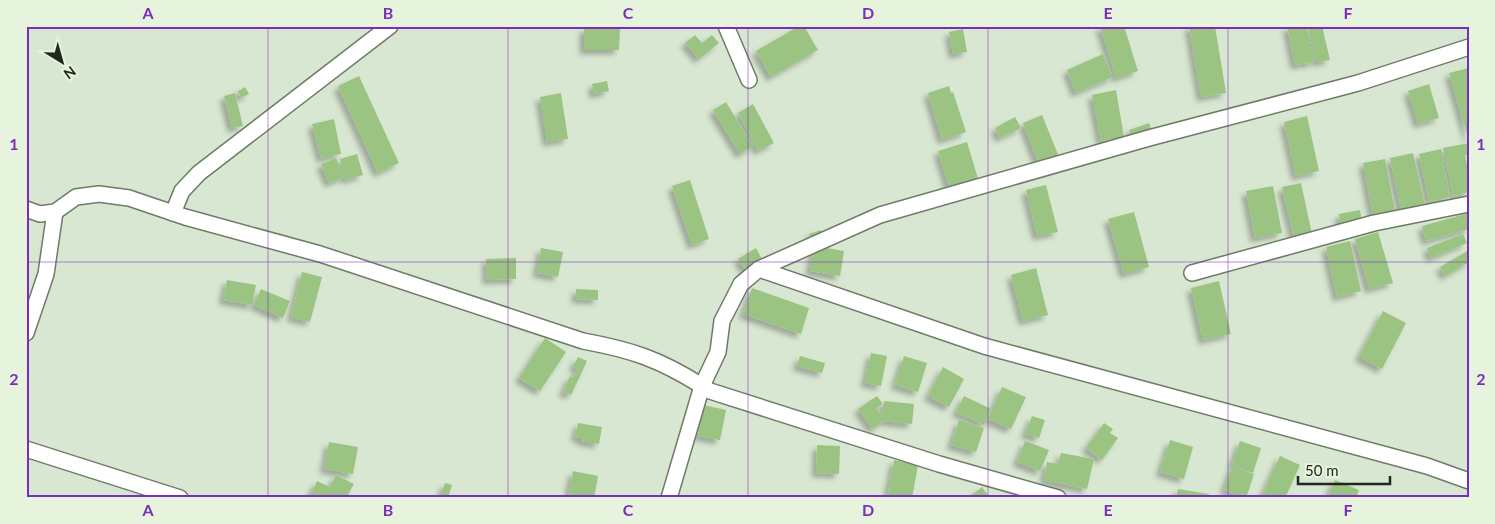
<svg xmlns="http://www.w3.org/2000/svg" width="1495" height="524" viewBox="0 0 1495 524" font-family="Lato,sans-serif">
<defs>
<filter id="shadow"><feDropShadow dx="-4.5" dy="4.5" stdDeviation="2.5" flood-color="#0004"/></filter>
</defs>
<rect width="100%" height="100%" fill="#d8e7d1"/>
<g fill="#9bc382" filter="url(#shadow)">
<path d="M799 26H804L818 50 771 77 756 51Z"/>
<path d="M1100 26H1124L1138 71 1116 78Z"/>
<path d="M1189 26H1215L1226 93 1201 97Z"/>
<path d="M1287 26H1307L1314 62 1295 65Z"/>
<path d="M1308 26H1322L1330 60 1316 62Z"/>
<path d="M584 28H620L619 50H584Z"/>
<path d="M963 29 967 52 953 54 949 32Z"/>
<path d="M695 35 702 43 712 35 719 43 699 59 685 43Z"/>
<path d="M1103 54 1113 77 1076 93 1067 70Z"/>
<path d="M1469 68V138H1468L1449 73Z"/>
<path d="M359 76 399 163 378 173 338 86Z"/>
<path d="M607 81 609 91 594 94 592 84Z"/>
<path d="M1429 84 1439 118 1418 124 1408 91Z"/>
<path d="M949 86 951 93 953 92 966 132 942 140 928 93Z"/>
<path d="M245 87 249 94 241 98 238 91Z"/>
<path d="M1116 90 1124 137 1101 141 1092 95Z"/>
<path d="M235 93 243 126 232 128 224 96Z"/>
<path d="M561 93 568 139 547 142 540 97Z"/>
<path d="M726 102 753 146 740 154 713 110Z"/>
<path d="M753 104 774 143 758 151 738 113Z"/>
<path d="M1042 115 1062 164 1042 172 1023 123Z"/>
<path d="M1307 116 1319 171 1296 176 1284 122Z"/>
<path d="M1015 117 1021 128 1000 138 995 128Z"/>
<path d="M334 119 341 154 321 158 312 124Z"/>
<path d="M1149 123 1153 134 1133 141 1129 130Z"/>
<path d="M967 142 979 182 950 190 938 151Z"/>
<path d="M1469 143V155H1465L1469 174V192L1453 196 1443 148Z"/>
<path d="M1441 149 1450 197 1429 202 1419 154Z"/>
<path d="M1413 153 1425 205 1401 210 1390 158Z"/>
<path d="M357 154 363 175 346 180 340 159Z"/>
<path d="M336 158 344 177 329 183 321 164Z"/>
<path d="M1385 159 1395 211 1373 215 1363 163Z"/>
<path d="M690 180 709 239 692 245 672 186Z"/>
<path d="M1301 183 1312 234 1294 238 1282 187Z"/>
<path d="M1046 185 1058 232 1037 236 1026 190Z"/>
<path d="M1273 186 1282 233 1255 238 1246 191Z"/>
<path d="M1360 210 1362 222 1341 226 1339 214Z"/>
<path d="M1134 212 1149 267 1124 274 1108 219Z"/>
<path d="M1469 213V229L1426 241 1422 226Z"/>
<path d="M821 230 825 242 815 246 844 251 840 276 810 271 814 246 809 234Z"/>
<path d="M1378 232 1393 283 1369 289 1355 239Z"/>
<path d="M1463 234 1467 243 1431 258 1427 248Z"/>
<path d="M1350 241 1361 291 1337 297 1326 247Z"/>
<path d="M541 248 563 252 558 277 537 273Z"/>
<path d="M756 248 763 261 746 271 738 259Z"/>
<path d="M1469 250V262L1445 276 1440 267Z"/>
<path d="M516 258V279L487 280 486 259Z"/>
<path d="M1036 268 1048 315 1023 321 1011 275Z"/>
<path d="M302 272 322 277 310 322 291 317Z"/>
<path d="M227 280 256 285 252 305 223 300Z"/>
<path d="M1219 281 1231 334 1203 340 1191 288Z"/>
<path d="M752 288 809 308 801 334 743 314Z"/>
<path d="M261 289 290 301 283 318 254 305Z"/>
<path d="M576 289 598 290V300L576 299Z"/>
<path d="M1383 311 1406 323 1382 369 1359 357Z"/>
<path d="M545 338 566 352 540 391 519 378Z"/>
<path d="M871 353 887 356 881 386 865 383Z"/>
<path d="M800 356 825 363 822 373 797 366Z"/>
<path d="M904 356 927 363 918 392 895 385Z"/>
<path d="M578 357 587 361 571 395 563 392 570 376 573 378 578 369 573 367Z"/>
<path d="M943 367 964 379 949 407 928 396Z"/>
<path d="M1002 387 1026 397 1011 429 988 419Z"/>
<path d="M877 396 883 404 876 408 882 416 884 401 914 404 912 424 883 421 873 429 858 409Z"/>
<path d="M964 396 991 409 984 425 956 412Z"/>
<path d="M704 405 726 410 720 440 698 436Z"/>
<path d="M1032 416 1045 420 1039 438 1025 434Z"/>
<path d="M959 420 984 428 976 452 951 445Z"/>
<path d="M578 423 602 427 599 444 581 441V438L575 437Z"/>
<path d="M1104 423 1113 429 1110 433 1118 438 1102 460 1086 448Z"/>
<path d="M1170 440 1193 447 1184 479 1160 472Z"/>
<path d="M1025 441 1049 450 1040 471 1017 462Z"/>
<path d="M1240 441 1261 448 1253 473 1232 465Z"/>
<path d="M329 442 358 447 353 474 324 469Z"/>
<path d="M817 445 840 446 839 474 816 473Z"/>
<path d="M1061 453 1094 459 1087 489 1044 480 1047 462 1058 464Z"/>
<path d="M1280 456 1300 465 1285 498H1266L1262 496Z"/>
<path d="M894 460 918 465 912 498H887Z"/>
<path d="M1232 467 1254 474 1246 498 1224 490Z"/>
<path d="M573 471 598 476 594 498H568Z"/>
<path d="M336 475 354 484 347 496 351 498H309L317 481 330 487Z"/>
<path d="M1335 480 1359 490 1356 498H1327Z"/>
<path d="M445 483 452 485 448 497 441 495Z"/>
<path d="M982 487 990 498H968Z"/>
<path d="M1178 489 1209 494 1208 498H1176Z"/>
</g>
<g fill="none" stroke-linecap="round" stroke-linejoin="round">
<defs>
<g id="street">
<path d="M726 26 749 80"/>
<path d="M26 209 40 214 55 212 76 197 99 194 129 198 185 217 320 254 583 341C632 350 659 359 702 386L718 352 722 321 741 284 759 269 880 215 1149 138 1358 83 1469 47"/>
<path d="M173 213 182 191 199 173 390 26"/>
<path d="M759 269 984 346 1427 466 1469 481"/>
<path d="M1192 273 1374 223 1469 204"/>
<path d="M26 333 46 274 55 212"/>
<path d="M26 449 180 498"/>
<path d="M669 498 702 386 710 391 939 464 1058 498"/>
</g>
</defs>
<use href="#street" stroke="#6e7b67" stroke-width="18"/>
<use href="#street" stroke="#fff" stroke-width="15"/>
</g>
<path fill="none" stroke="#7b2cbf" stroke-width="1" stroke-opacity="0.55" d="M268 26V498M508 26V498M748 26V498M988 26V498M1228 26V498M26 262H1469"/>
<rect width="1495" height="524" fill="none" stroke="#e6f4de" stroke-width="55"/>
<g transform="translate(62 62) rotate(143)" stroke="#e6f4de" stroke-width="4" paint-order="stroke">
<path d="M0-4L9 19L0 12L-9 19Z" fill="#21271e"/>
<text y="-8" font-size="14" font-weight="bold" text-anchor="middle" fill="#21271e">N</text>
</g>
<path d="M1298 476v8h92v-8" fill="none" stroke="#21271e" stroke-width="2.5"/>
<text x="1305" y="476" font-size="15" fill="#21271e" stroke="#e6f4de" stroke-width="4" paint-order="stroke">50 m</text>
<rect x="28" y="28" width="1440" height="468" fill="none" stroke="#7b2cbf" stroke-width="2"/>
<g font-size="16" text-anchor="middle" font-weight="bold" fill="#7b2cbf">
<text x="148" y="19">A</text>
<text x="388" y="19">B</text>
<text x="628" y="19">C</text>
<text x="868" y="19">D</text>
<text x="1108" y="19">E</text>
<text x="1348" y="19">F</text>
<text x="14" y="150">1</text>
<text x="1481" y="150">1</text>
<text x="14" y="385">2</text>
<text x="1481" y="385">2</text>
<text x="148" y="516">A</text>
<text x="388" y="516">B</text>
<text x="628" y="516">C</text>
<text x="868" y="516">D</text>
<text x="1108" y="516">E</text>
<text x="1348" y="516">F</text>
</g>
</svg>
